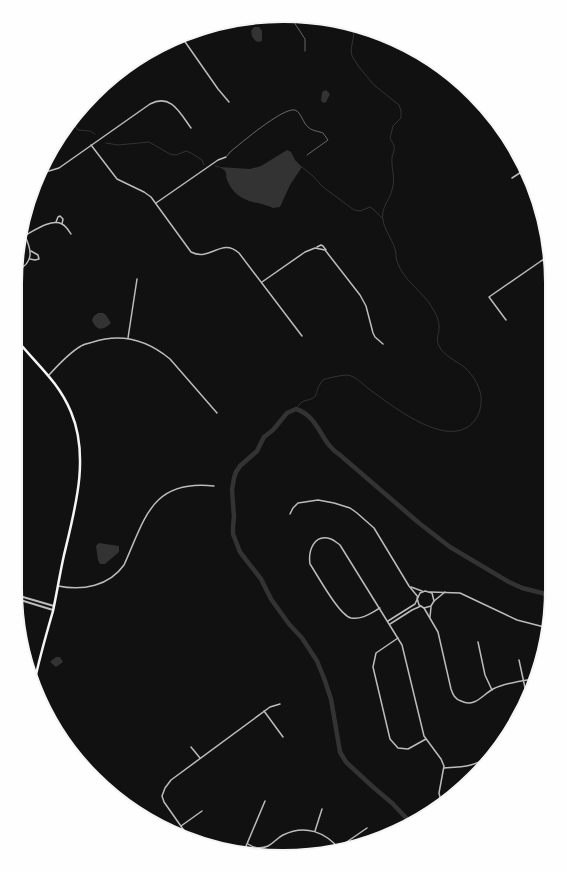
<svg xmlns="http://www.w3.org/2000/svg" width="567" height="872" viewBox="0 0 567 872" font-family="'IBM Plex Serif',serif">
<rect width="100%" height="100%" fill="#111"/>
<g fill="#333">
<path d="M254 27H259L262 31V41L258 42C253 40 252 37 251 31Z"/>
<path d="M326 90 330 94 326 102 324 103 321 101 322 92Z"/>
<path d="M287 150 291 152 295 160 302 167 290 185 280 207 273 208C262 202 249 204 238 195 234 192 230 187 228 182 224 174 230 172 219 167L250 169 261 166Z"/>
<path d="M98 313H103L106 315 111 323C103 331 96 331 92 320L94 316Z"/>
<path d="M99 543 119 546V552L105 564H100L98 560 96 546Z"/>
<path d="M56 657H60L63 662 56 667 50 662Z"/>
</g>
<g fill="none" stroke-linecap="round" stroke-linejoin="round">
<g stroke="#333" stroke-width="1">
<path d="M72 121 78 130 90 131 95 134"/>
<path d="M106 143 118 145 149 142 170 154 176 155 186 151 191 153 202 160 204 165"/>
<path d="M215 166 219 167"/>
<path d="M302 167 313 176 323 187 354 210 360 211 370 207 373 209 382 218"/>
<path d="M296 409C298 406 301 402 304 401 307 400 310 400 313 398 317 396 316 392 318 388 319 386 321 382 323 380 326 378 343 375 347 375 356 376 362 384 369 389 391 405 439 443 466 428 475 423 480 414 481 404 483 391 474 375 464 367 455 360 444 356 439 346 435 338 440 333 439 326 439 320 436 314 433 309 423 291 403 281 397 261 395 257 397 253 395 249 392 238 380 225 383 212 384 205 390 198 392 190 396 176 391 170 392 157 393 154 395 149 394 146 393 143 391 140 390 138L393 126 401 118V111L399 105 374 85 359 67 352 56 351 50 354 34 349 24"/>
</g>
<path stroke="#333" stroke-width="4.5" d="M411 823 392 803 373 787 346 762 340 752 331 699 324 678 317 661 302 638 289 624 271 599 261 579 240 552 233 534V526L234 517 232 490 234 478 236 472 240 466 257 451 264 437 273 430 287 413 296 409C320 417 320 443 340 455L419 523 450 547 509 582 522 588 550 595"/>
<g stroke="#bcbcbc" stroke-width="0.5">
<path d="M290 16 305 39V51"/>
<path d="M227 156 230 152C240 144 283 107 295 110 301 112 303 123 308 127 312 131 318 131 323 133L328 140 307 155"/>
</g>
<g stroke="#bcbcbc" stroke-width="1.5">
<path d="M181 36 218 89 229 102"/>
<path d="M91 145 117 179 144 192 151 197 191 252C211 262 221 237 239 253L302 336"/>
<path d="M41 171H49L59 168 150 104C171 93 180 113 191 128"/>
<path d="M512 178 526 169"/>
<path d="M156 203 218 160 226 157"/>
<path d="M56 222 58 217 60 216 63 219 62 224"/>
<path d="M20 238C31 233 50 218 62 224 66 226 69 231 71 234"/>
<path d="M317 247 321 245 323 246 326 250"/>
<path d="M30 259 35 260 39 259 38 255 31 251"/>
<path d="M17 271C34 262 32 251 25 236"/>
<path d="M262 282 305 252 315 248 325 250 360 295 366 306 373 333 375 337 383 344"/>
<path d="M506 320 489 297 541 261 550 256"/>
<path d="M545 337 551 344"/>
<path d="M128 338 137 279"/>
<path d="M49 375C58 365 69 353 81 346 84 344 89 343 93 342 121 333 147 340 170 359L217 413"/>
<path d="M290 514 293 508 298 503 318 500 334 503 350 508 357 513 374 528 409 586 418 597"/>
<path d="M58 586C83 591 109 586 124 565 145 519 151 479 214 486"/>
<path d="M411 587 422 591"/>
<path d="M430 592 460 593 517 620 548 628"/>
<path d="M434 601 445 592"/>
<path d="M380 608C371 613 362 620 351 618 339 615 318 576 310 564 308 551 314 533 331 539 334 540 337 543 340 545L402 645 424 736 441 759 444 766 439 793 441 802"/>
<path d="M424 608 438 632 451 689C453 695 455 699 461 701 475 708 482 695 493 689 505 683 520 681 533 679"/>
<path d="M430 617 431 607"/>
<path d="M388 621 415 604 420 593 425 591 432 593 434 601 431 606 424 608 419 605 417 598"/>
<path d="M390 624 412 610 421 606"/>
<path d="M398 638 376 653 373 667 390 739 398 748 408 749 426 739"/>
<path d="M478 642 485 675 492 690"/>
<path d="M519 660 527 697"/>
<path d="M264 711 283 737"/>
<path d="M191 747 200 758"/>
<path d="M444 768C463 767 477 767 492 753"/>
<path d="M181 826 202 811"/>
<path d="M315 831 322 809"/>
<path d="M190 839 164 802 162 796 165 788 171 780 270 707 280 704"/>
<path d="M248 844C254 848 261 849 268 846 274 843 277 838 283 835 305 824 326 832 340 850"/>
<path d="M338 848 367 828"/>
<path d="M244 851 265 801"/>
</g>
<g stroke="#bcbcbc" stroke-width="2">
<path d="M16 595 54 606"/>
<path d="M17 599 53 610"/>
</g>
<path stroke="#f5f5f5" stroke-width="2.5" d="M17 340C37 365 58 381 71 412 90 457 75 509 64 555 60 573 57 592 53 611 46 635 39 659 34 684"/>
</g>
<path d="M0 0H567V872H0ZM283 22H284A261 261 0 0 1 545 283V589A261 261 0 0 1 284 850H283A261 261 0 0 1 22 589V283A261 261 0 0 1 283 22Z" fill="#fefefe" fill-rule="evenodd"/>
<path fill="none" stroke="#f5f5f5" stroke-width="2" d="M283 22H284A261 261 0 0 1 545 283V589A261 261 0 0 1 284 850H283A261 261 0 0 1 22 589V283A261 261 0 0 1 283 22Z"/>
</svg>
